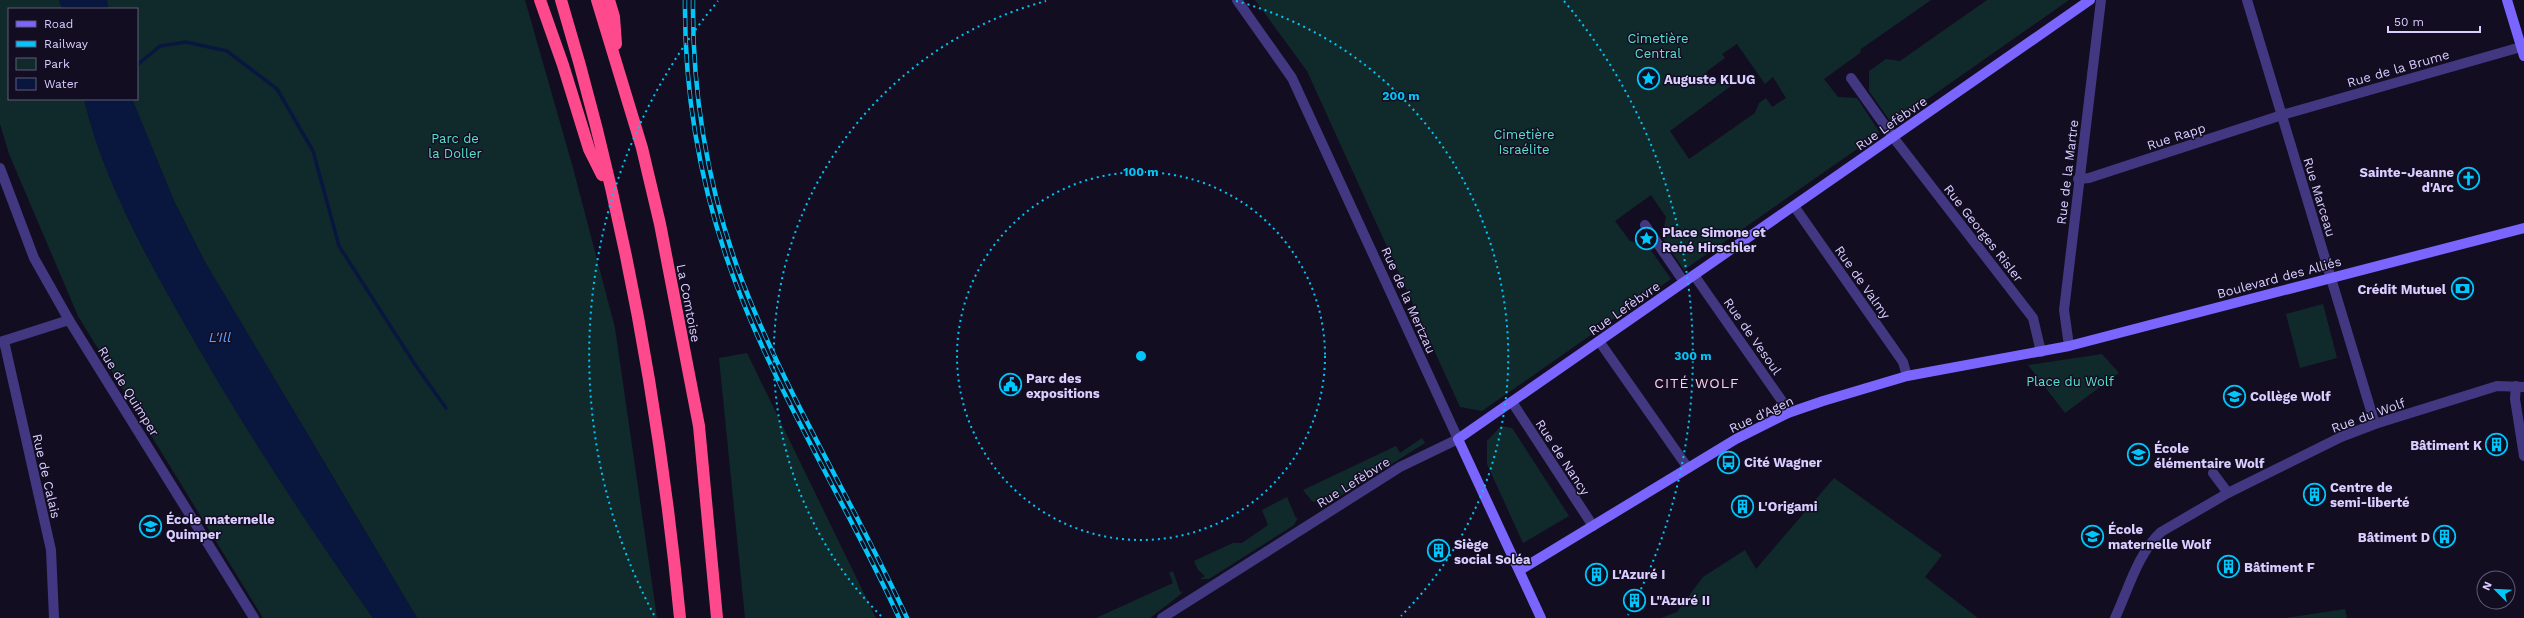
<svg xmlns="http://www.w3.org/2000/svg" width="2524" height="618" viewBox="0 0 2524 618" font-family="'Work Sans',sans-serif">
<rect width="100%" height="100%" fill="#130d22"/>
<g fill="#102a2c" fill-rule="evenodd">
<path d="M0 0H59L62 9H9V99H84C102 175 141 247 179 314 238 419 304 520 373 618H263L78 316 9 154 0 124Z"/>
<path d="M107 0H525L573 168 615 328 657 618H417L205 262 174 201 132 99H137V9H108Z"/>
<path d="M1255 0H1931L1861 49 1860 53 1824 79 1838 97 1857 98 1880 133 1684 270 1662 237 1666 217 1651 195 1615 221 1630 241 1648 246 1671 279 1482 411 1460 407 1307 71ZM1737 44 1765 84 1773 77 1786 98 1772 107 1766 98 1759 103 1755 113 1689 159 1670 131 1731 86 1725 78 1715 85 1706 72 1725 58 1722 54Z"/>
<path d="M1987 0H2069L1892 124 1869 91V71L1886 59 1900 61Z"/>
<path d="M2323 304 2337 358 2300 368 2286 314Z"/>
<path d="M747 353 876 618H745L719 358Z"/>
<path d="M2102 354 2119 373 2065 413 2028 365Z"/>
<path d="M1501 426 1512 428 1569 516 1523 543 1487 464V441Z"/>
<path d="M1422 438 1425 443 1326 505 1312 501 1303 490 1396 446 1400 453Z"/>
<path d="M1834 478 1942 555 1925 577 1978 618H1661L1677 612 1703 577 1745 550 1756 569Z"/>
<path d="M1287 497 1296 518 1298 517 1294 525 1209 579H1200L1205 576 1198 570 1194 561 1233 543H1242L1268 525 1262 510Z"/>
<path d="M1173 571 1180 592 1183 591 1181 594 1150 618H1096L1173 583 1169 573Z"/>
<path d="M2345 609 2347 618H2286Z"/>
</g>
<g fill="#09173f">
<path d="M59 0H107L108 9H62Z"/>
<path d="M84 99H132L174 201 205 262 417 618H373C304 520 238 419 179 314 141 247 102 175 84 99Z"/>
</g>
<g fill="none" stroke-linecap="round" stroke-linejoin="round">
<path stroke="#09173f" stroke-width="3.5" d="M137 65 160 46 186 42 227 51 277 89 313 151 339 246 416 366 446 408"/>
<g stroke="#423882" stroke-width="10">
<path d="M2247 0 2375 424"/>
<path d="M1851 78 1893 137 2033 318 2041 352"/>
<path d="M0 168 34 258 69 320 254 618"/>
<path d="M2078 179 2089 178 2282 115 2521 47"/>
<path d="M1794 206 1903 362 1907 376"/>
<path d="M1645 225 1684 282"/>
<path d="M1694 275 1782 401 1788 413"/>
<path d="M4 341 51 550 54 618"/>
<path d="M1599 341 1688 468"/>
<path d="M0 342 69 320"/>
<path d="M2069 346 2064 310 2101 0"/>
<path d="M2516 386 2515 399 2524 456"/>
<path d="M1512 402 1593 526"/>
<path d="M2213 473 2228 493"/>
<path d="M1162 618 1400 467 1458 439 1292 78 1237 0"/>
<path d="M2115 618C2128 590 2138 553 2161 532L2228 493 2341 437 2375 424 2497 386 2524 387"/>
</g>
<g stroke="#7a65ff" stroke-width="10">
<path d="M2507 0 2524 56"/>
<path d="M1520 570 1736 439 1788 413 1823 401 1907 376 2069 346 2524 228"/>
<path d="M1541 618 1458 439 2090 0"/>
</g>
<g stroke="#ff498d" stroke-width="12">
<path d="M540 0 563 65 589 149 602 175"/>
<path d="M561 0C622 201 660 409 680 618"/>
<path d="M597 0 642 148 660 224 699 426 717 618"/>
<path d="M609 0 614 17 616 44"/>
</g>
<defs>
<g id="rail">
<path d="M685 0C684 104 704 206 743 302 787 411 850 511 899 618"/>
<path d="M693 0C692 96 709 193 743 283 788 399 855 505 907 618"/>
</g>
</defs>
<use href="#rail" stroke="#00c6f9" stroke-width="4.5"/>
<use href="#rail" stroke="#130d22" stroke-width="3" stroke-dasharray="9" stroke-linecap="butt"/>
</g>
<g fill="none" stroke="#00c6f9" stroke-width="2" stroke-dasharray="2 4">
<circle cx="1141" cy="356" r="184"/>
<path d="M881 616A368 368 0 0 1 1046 1M1236 1A368 368 0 0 1 1401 616"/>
<path d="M654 615A552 552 0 0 1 718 1M1564 1A552 552 0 0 1 1628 615"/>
</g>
<defs>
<symbol id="sight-ring" viewBox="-11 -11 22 22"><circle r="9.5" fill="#130d22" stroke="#00c6f9" stroke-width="1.5"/><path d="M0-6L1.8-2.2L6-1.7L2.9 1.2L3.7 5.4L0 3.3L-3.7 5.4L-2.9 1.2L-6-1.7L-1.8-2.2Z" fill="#00c6f9"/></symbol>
<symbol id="church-ring" viewBox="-11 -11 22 22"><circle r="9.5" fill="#130d22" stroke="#00c6f9" stroke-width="1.5"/><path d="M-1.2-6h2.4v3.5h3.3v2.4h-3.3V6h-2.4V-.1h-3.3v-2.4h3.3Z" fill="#00c6f9"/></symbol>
<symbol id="bank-ring" viewBox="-11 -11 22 22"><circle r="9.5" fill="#130d22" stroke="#00c6f9" stroke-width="1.5"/><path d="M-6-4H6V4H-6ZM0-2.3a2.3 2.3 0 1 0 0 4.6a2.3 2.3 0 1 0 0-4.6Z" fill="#00c6f9"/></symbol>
<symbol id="civic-ring" viewBox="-11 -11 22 22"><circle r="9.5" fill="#130d22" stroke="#00c6f9" stroke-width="1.5"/><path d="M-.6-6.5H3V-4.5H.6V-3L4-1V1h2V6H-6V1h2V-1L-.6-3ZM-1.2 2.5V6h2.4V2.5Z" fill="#00c6f9"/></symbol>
<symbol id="school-ring" viewBox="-11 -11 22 22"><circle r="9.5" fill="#130d22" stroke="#00c6f9" stroke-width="1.5"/><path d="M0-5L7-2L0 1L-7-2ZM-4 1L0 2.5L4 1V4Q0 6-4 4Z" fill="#00c6f9"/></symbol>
<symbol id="building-ring" viewBox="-11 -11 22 22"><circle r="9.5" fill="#130d22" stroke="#00c6f9" stroke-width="1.5"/><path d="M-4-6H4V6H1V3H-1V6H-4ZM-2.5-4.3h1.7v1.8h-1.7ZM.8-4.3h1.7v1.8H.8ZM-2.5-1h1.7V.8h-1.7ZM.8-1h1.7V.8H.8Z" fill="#00c6f9"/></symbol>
<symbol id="bus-ring" viewBox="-11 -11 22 22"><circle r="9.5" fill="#130d22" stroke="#00c6f9" stroke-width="1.5"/><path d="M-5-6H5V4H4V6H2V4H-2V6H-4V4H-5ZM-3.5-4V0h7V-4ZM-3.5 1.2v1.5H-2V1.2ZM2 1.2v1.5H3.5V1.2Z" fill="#00c6f9"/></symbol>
</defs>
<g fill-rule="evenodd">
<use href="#sight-ring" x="1636" y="66" width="25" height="25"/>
<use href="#church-ring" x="2456" y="166" width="25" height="25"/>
<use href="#sight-ring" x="1634" y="226" width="25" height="25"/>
<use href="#bank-ring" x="2450" y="276" width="25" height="25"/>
<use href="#civic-ring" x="998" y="372" width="25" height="25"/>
<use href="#school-ring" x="2222" y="384" width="25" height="25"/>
<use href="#building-ring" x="2484" y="432" width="25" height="25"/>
<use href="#school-ring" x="2126" y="442" width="25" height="25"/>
<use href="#bus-ring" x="1716" y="450" width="25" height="25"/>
<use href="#building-ring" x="2302" y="482" width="25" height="25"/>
<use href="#building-ring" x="1730" y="494" width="25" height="25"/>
<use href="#school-ring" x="138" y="514" width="25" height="25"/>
<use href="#school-ring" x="2080" y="524" width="25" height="25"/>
<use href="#building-ring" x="2432" y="524" width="25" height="25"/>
<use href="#building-ring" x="1426" y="538" width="25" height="25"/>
<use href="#building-ring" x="2216" y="554" width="25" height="25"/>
<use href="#building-ring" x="1584" y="562" width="25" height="25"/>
<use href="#building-ring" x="1622" y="588" width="25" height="25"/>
</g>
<g text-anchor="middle" stroke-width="3" stroke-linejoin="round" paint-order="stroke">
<g font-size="13" fill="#59e0cd" stroke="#130d22">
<text x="1658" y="43">Cimetière<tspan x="1658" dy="15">Central</tspan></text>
<text x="1524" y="139">Cimetière<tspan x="1524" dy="15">Israélite</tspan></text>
<text x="455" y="143">Parc de<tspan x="455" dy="15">la Doller</tspan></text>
<text x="2070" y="386">Place du Wolf</text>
</g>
<g font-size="13" fill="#d9ceff" stroke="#130d22">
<text transform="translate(2398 68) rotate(-16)" y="5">Rue de la Brume</text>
<text transform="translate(1891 123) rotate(-35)" y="5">Rue Lefèbvre</text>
<text transform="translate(2176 136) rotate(-18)" y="5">Rue Rapp</text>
<text transform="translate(2067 172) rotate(-83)" y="5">Rue de la Martre</text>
<text transform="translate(2320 197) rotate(73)" y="5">Rue Marceau</text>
<text transform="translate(1984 233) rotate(52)" y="5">Rue Georges Risler</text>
<text transform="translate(2279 277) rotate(-15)" y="5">Boulevard des Alliés</text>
<text transform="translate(1863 282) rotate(55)" y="5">Rue de Valmy</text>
<text transform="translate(1409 300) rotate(66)" y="5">Rue de la Mertzau</text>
<text transform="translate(689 303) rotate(79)" y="5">La Comtoise</text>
<text transform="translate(1624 308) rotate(-35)" y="5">Rue Lefèbvre</text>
<text transform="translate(1753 336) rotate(55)" y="5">Rue de Vesoul</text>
<text transform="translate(129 391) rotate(58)" y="5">Rue de Quimper</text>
<text transform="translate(1761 414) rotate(-25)" y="5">Rue d'Agen</text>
<text transform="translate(2368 415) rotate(-20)" y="5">Rue du Wolf</text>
<text transform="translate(1563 457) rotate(57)" y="5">Rue de Nancy</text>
<text transform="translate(47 476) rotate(77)" y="5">Rue de Calais</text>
<text transform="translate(1353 482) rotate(-32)" y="5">Rue Lefèbvre</text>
</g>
<g font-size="13" font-weight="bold" fill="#d9ceff" stroke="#130d22" text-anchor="start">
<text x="1664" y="84">Auguste KLUG</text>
<text x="2454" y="177" text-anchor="end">Sainte-Jeanne<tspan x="2454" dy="15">d'Arc</tspan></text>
<text x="1662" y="237">Place Simone et<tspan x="1662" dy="15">René Hirschler</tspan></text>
<text x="2446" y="294" text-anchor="end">Crédit Mutuel</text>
<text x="1026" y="383">Parc des<tspan x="1026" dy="15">expositions</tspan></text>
<text x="2250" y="401">Collège Wolf</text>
<text x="2482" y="450" text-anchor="end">Bâtiment K</text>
<text x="2154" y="453">École<tspan x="2154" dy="15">élémentaire Wolf</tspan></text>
<text x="1744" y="467">Cité Wagner</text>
<text x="2330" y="492">Centre de<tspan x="2330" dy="15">semi-liberté</tspan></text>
<text x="1758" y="511">L'Origami</text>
<text x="166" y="524">École maternelle<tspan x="166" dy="15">Quimper</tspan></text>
<text x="2108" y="534">École<tspan x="2108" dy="15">maternelle Wolf</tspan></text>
<text x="2430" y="542" text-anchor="end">Bâtiment D</text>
<text x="1454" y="549">Siège<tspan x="1454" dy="15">social Soléa</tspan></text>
<text x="2244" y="572">Bâtiment F</text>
<text x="1612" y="579">L'Azuré I</text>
<text x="1650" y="605">L"Azuré II</text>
</g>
<g font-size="14" font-style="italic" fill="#5ca2ff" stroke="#130d22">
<text x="220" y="342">L'Ill</text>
</g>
<g font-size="14" letter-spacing="1" fill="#ffd0e9" stroke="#130d22">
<text x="1697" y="388">CITÉ WOLF</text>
</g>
</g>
<circle cx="1141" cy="356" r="6" fill="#00c6f9" stroke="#130d22" stroke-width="2"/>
<g font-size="12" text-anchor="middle" font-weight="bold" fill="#00c6f9" stroke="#130d22" stroke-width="3" stroke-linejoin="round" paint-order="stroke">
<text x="1401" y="100">200 m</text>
<text x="1141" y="176">100 m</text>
<text x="1693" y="360">300 m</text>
</g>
<rect x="8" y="8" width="130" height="92" fill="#130d22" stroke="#625a7a"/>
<rect x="16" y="21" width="20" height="6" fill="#7a65ff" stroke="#625a7a"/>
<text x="44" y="28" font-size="12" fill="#d9ceff">Road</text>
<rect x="16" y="41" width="20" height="6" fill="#00c6f9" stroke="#625a7a"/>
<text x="44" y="48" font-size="12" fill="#d9ceff">Railway</text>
<rect x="16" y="58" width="20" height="12" fill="#102a2c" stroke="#625a7a"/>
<text x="44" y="68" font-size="12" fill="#d9ceff">Park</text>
<rect x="16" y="78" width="20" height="12" fill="#09173f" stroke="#625a7a"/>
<text x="44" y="88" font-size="12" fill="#d9ceff">Water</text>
<g transform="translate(2496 590) rotate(294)"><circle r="19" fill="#130d22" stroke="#625a7a"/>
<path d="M0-3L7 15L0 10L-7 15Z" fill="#00c6f9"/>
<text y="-6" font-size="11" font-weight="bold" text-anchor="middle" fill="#d9ceff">N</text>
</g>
<path d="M2388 26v6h92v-6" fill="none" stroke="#d9ceff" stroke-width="2"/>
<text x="2394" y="26" font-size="12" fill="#d9ceff" stroke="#130d22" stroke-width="3" paint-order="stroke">50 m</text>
</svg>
